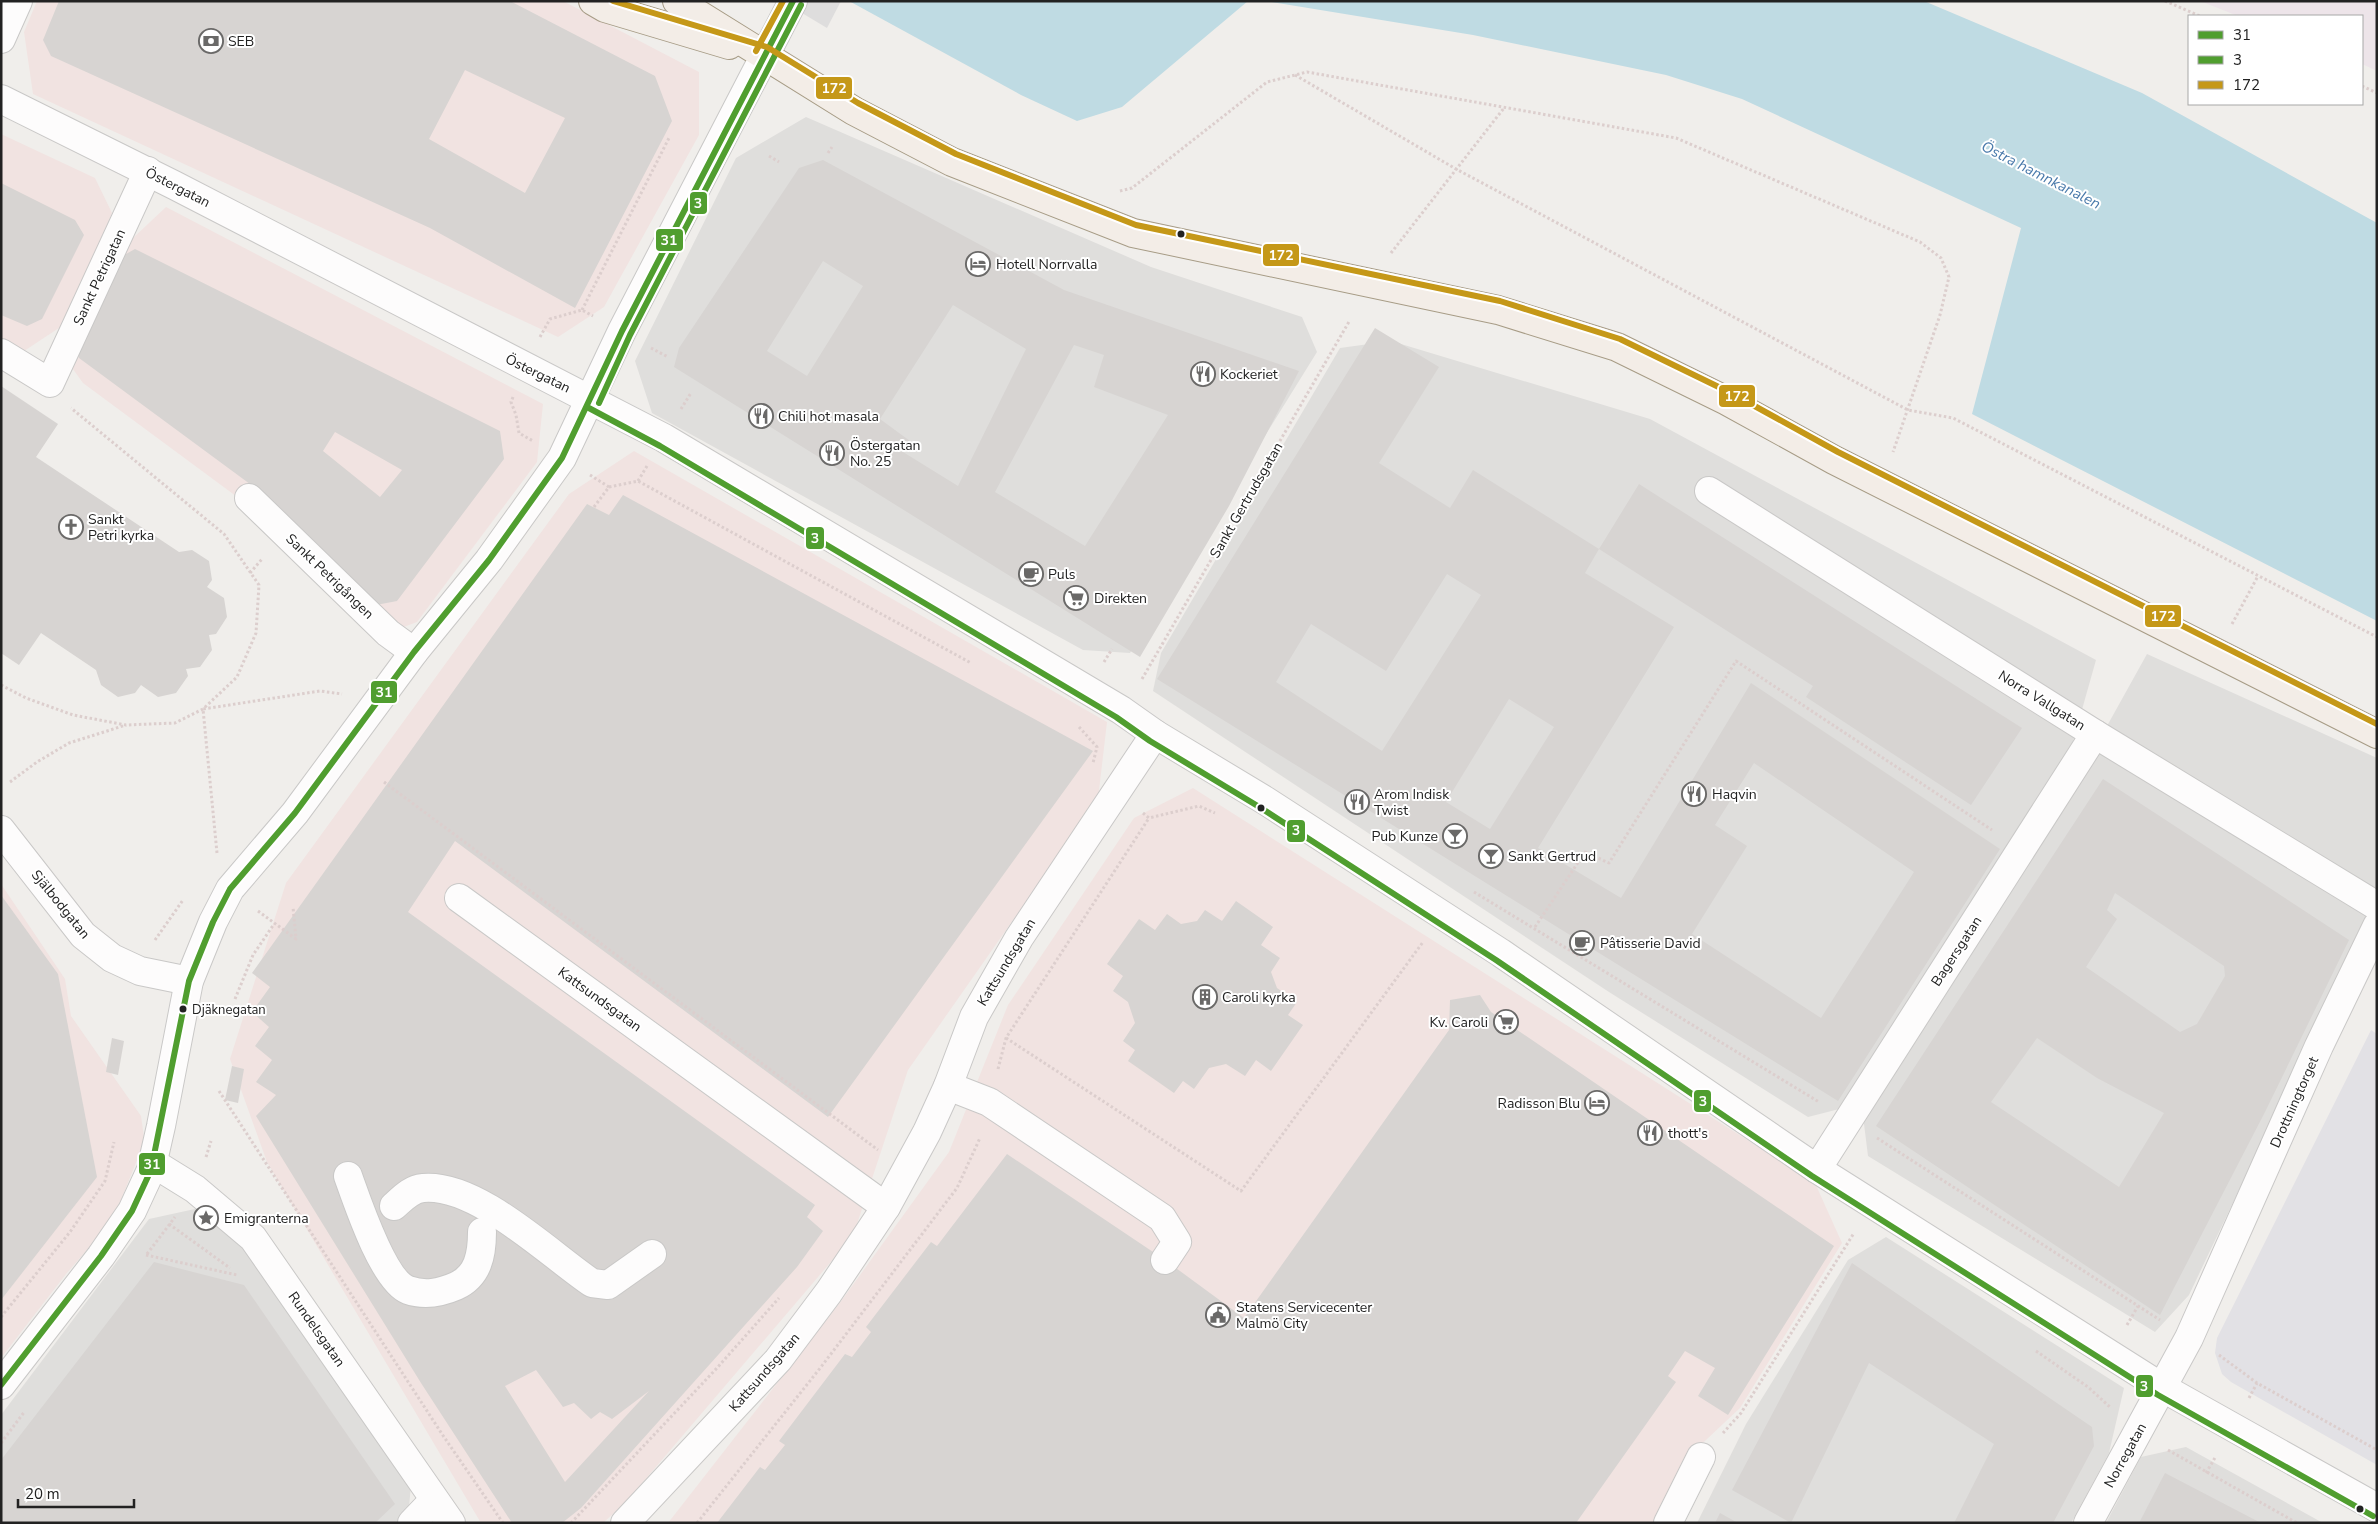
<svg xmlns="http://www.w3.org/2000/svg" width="2378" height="1524" viewBox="0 0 2378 1524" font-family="'Nunito Sans',sans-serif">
<rect width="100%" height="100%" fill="#f0eeeb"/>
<g fill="#dfdedc">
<path d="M806 117 1151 267 1302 317 1317 352 1130 653 1083 650 652 413 635 361 736 158Z"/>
<path d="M1391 341 1650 419 2096 660 2072 745 1847 1107 1808 1117 1609 992 1153 691 1161 653 1340 348Z"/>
<path d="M2147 654 2377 758V900L2189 1295 2155 1332 1868 1156 1863 1116 2097 744Z"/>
<path d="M227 1202 411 1485 408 1518 403 1523H1V1415L149 1219Z"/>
<path d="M1886 1237 2124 1388 2109 1453 2071 1523H1697L1746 1424 1848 1260Z"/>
<path d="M2186 1447 2323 1523H2106L2141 1457Z"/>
</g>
<g fill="#f1e3e1">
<path d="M37 1H563L699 72V135L604 307 558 337 33 94 24 32Z"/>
<path d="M1 134 95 178 112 213 68 322 21 353 1 344Z"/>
<path d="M166 207 543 404 537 462 417 622 377 637 248 505 83 383 65 358 115 255Z"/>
<path d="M634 451 1107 722 1098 799 908 1070 853 1236 626 1502 603 1523H481L267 1162 230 1059 286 883 569 494Z"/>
<path d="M1193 788 1815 1183 1842 1243 1740 1408 1690 1455 1657 1523H668L842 1300 949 1152 1008 1005 1134 818Z"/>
<path d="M1 884 65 979 71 1016 141 1116 144 1137 141 1150 113 1220 66 1274 1 1358Z"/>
</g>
<path fill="#ede4e9" d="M2200 1H2377V71L2362 64V16H2238Z"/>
<path fill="#e2e1e5" d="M2371 1030 2377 1034V1465L2231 1382 2222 1374 2215 1353 2217 1338Z"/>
<g fill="#bfdbe3">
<path d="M849 1H1248L1122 107 1077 121 1021 95Z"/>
<path d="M1266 1H1924L2142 93 2377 223V621L1972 414 2021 228 1742 99 1666 75 1473 35Z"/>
</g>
<path fill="#dedddd" d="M782 1H841L827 28Z"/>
<g fill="#d7d4d2" fill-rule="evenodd">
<path d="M59 1H510L655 76 672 121 575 308 430 228 51 56 43 40ZM465 70 565 118 525 193 429 139Z"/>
<path d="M823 160 1064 290 1299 371 1229 506 1140 657 674 367 679 348 799 168ZM823 261 863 286 807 376 767 351ZM953 305 1026 349 958 486 903 452 910 441 880 419ZM1074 345 1104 355 1094 387 1168 415 1085 546 995 492Z"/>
<path d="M1 183 75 220 84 235 42 319 27 326 1 315Z"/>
<path d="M135 249 500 431 504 459 397 601 376 605 254 487 79 358 74 342 117 259ZM335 432 402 470 380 497 323 451Z"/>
<path d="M1375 328 1439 367 1379 463 1450 508 1473 470 1599 549 1585 573 1674 627 1538 848 1621 898 1751 683 2000 849 1838 1101 1157 679ZM1447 574 1481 595 1382 751 1276 682 1311 624 1386 671ZM1509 699 1554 727 1490 829 1446 802ZM1754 763 1914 872 1821 1018 1692 934 1747 846 1715 825Z"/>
<path d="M1 386 58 424 36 457 179 552 192 550 209 561 212 580 207 587 224 598 227 617 216 634 209 635 212 650 200 667 186 669 188 676 176 693 158 697 141 685 135 693 118 697 101 685 96 670 41 633 19 665 1 653Z"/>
<path d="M1639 484 2022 728 1971 805 1806 697 1813 686 1599 549Z"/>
<path d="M623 495 1093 751 828 1117 455 841 408 912 815 1205 807 1217 823 1231 797 1267 581 1508 562 1523H512L421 1383 256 1116 276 1095 256 1082 272 1060 255 1046 269 1027 252 1012 270 987 252 973 587 504 609 515ZM536 1370 563 1407 574 1403 591 1419 600 1412 612 1419 649 1391 565 1482 505 1386Z"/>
<path d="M2103 779 2349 940 2265 1112 2160 1315 1876 1126ZM2115 893 2224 966 2225 976 2197 1024 2180 1032 2086 967 2117 919 2107 910ZM2037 1038 2097 1078 2164 1113 2119 1187 1991 1102Z"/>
<path d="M1 895 58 974 97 1177 1 1300Z"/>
<path d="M1236 901 1273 927 1261 945 1280 958 1271 972 1277 988 1297 1002 1288 1015 1303 1025 1271 1071 1256 1060 1245 1076 1226 1064 1209 1068 1194 1089 1183 1081 1174 1093 1128 1061 1135 1050 1123 1041 1135 1023 1128 1002 1113 991 1123 976 1107 964 1139 919 1155 930 1167 914 1181 924 1197 921 1205 910 1222 921Z"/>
<path d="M1480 995 1491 1012 1834 1246 1728 1415 1698 1396 1715 1368 1685 1351 1668 1376 1676 1382 1576 1523H717L760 1467 765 1470 785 1445 779 1441 845 1354 852 1357 871 1332 866 1327 931 1242 937 1246 1007 1154 1165 1260 1244 1318 1449 1030 1450 1000Z"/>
<path d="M112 1038 124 1041 118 1075 106 1072Z"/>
<path d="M232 1066 244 1069 238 1103 225 1100Z"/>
<path d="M154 1262 244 1285 395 1504 375 1523H1V1460Z"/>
<path d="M1852 1263 2092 1427 2094 1446 2053 1523H1954L1994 1444 1869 1363 1791 1523 1732 1490Z"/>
<path d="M2165 1473 2261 1523H2139Z"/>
<path d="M1720 1513 1738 1523H1715Z"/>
</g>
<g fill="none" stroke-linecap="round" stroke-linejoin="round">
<defs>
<g id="minor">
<path d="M1 39 18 1"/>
<path d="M1 99 174 185 664 438 1121 710 1155 734 1266 801 1501 953 1817 1169 2163 1388 2377 1508"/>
<path d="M1 353 50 383 148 171"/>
<path d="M1709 491 2095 734 2377 906"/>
<path d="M249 498 388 633 414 652"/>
<path d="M1 830 83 935 112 958 140 971 189 981"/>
<path d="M459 898 886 1207"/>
<path d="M948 1086 989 1102 1162 1218 1177 1242 1165 1260"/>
<path d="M153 1163 195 1189 253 1238 451 1523"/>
<path d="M1817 1169 2095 734"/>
<path d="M348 1176C357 1201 383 1280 408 1290 425 1296 440 1293 456 1286 478 1276 482 1255 482 1232"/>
<path d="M394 1206C403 1198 411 1189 423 1188 477 1183 549 1254 592 1283L608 1285 652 1254"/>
<path d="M1 1385 101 1256 132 1211 151 1170 161 1126 189 981 213 922 230 889 295 813 414 652 489 560 562 458 622 331 793 1"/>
<path d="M412 1523 434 1500"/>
<path d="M625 1523 778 1360 829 1292 886 1207 927 1132 948 1086 974 1017 1019 938 1155 734"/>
<path d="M1668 1523 1701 1457"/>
<path d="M2088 1523 2189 1338 2319 1046 2377 926"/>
</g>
<g id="major">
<path d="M593 1 605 8 729 45"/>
<path d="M677 1 854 111 952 162 1133 233 1498 310 1617 347 1727 401 1834 460 2377 734"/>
</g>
</defs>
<use href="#minor" stroke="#c9c8c7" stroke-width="30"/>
<use href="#major" stroke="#a79c86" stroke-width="30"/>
<g stroke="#dccecd" stroke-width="3" stroke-dasharray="2.5 2.5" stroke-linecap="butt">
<path d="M2165 1 2200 16"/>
<path d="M1295 75 1456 169 1908 410 1953 418 2377 637"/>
<path d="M2362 86 2377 93"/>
<path d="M828 153 832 147"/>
<path d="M769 156 779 162"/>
<path d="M1120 191 1132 188 1267 82 1307 72 1676 138 1920 242 1941 258 1949 277 1940 315 1893 452"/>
<path d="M1391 253 1504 108"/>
<path d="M582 310 670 136"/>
<path d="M540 337 550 319 582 310 593 316"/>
<path d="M651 348 668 357"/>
<path d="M513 397 511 402 516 415 519 433 533 441"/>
<path d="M681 409 691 393"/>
<path d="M590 475 609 487 594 507"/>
<path d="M638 481 647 466"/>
<path d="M609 487 638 481 971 663"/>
<path d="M250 573 262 559"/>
<path d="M2232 624 2258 576"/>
<path d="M1104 662 1112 649"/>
<path d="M1142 679 1350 320"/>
<path d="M1 685 26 698 73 715 126 725 175 723 203 709 237 677 256 633 259 585 224 534 71 408"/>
<path d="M1079 727 1097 747 1093 763"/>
<path d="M10 782 37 762 69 743 126 725"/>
<path d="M384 782 878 1150"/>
<path d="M1143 813 1149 818 1199 806 1215 813"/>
<path d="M217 853 203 709 320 691 342 694"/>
<path d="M1474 892 1819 1102"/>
<path d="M258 911 296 939 293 907"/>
<path d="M1535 927 1585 852 1609 863 1736 661 1992 830"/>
<path d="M155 940 183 900"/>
<path d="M235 999 253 955 274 924"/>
<path d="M1006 1038 1241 1191 1423 942"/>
<path d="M998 1069 1006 1038 1149 818"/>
<path d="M219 1091 442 1434 503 1523"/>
<path d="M1877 1138 2160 1320"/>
<path d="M206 1157 211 1141"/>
<path d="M169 1224 230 1268"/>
<path d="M147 1254 175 1217"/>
<path d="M146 1255 237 1275"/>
<path d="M1 1317 70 1232 105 1181 114 1142"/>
<path d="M2127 1325 2138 1306"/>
<path d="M2036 1351 2088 1387 2111 1408"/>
<path d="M2219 1355 2257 1383 2377 1450"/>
<path d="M2249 1398 2257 1383"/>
<path d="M1723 1433 1741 1413 1854 1233"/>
<path d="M1 1443 25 1411"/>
<path d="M2168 1450 2297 1523"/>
<path d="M2206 1473 2216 1456"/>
<path d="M571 1523 717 1368 779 1298"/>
<path d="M697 1523 821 1367 957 1188 980 1138"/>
</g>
<use href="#minor" stroke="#fdfcfc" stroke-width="28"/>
<use href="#major" stroke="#f3ede7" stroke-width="28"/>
<defs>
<path id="bus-1" d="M1 1385 101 1256 132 1211 151 1170 189 981 213 922 230 889 295 813 414 652 489 560 562 458 622 331 793 1"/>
<g id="bus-2">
<path d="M599 403 630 335 801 5"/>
<path d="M587 407 660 446 1116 717 1150 741 1261 808 1496 960 1812 1176 2158 1395 2373 1516"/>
</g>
<g id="bus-3">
<path d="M613 1 767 47 858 103 956 154 1136 225 1500 301 1620 339 1731 393 1838 452 2377 724"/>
<path d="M756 51 783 1"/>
</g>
</defs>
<use href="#bus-1" stroke="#fff" stroke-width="10"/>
<use href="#bus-2" stroke="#fff" stroke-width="10"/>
<use href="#bus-3" stroke="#fff" stroke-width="10"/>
<use href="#bus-1" stroke="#509e2f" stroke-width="6"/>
<use href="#bus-2" stroke="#509e2f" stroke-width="6"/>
<use href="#bus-3" stroke="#c59818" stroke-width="6"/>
</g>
<defs>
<symbol id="bank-ring" viewBox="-11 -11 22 22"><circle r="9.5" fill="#fff" stroke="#6a6968" stroke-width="1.5"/><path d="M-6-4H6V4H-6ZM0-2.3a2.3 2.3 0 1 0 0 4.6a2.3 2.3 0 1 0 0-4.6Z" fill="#6a6968"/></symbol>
<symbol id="hotel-ring" viewBox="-11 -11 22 22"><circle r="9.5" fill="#fff" stroke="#6a6968" stroke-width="1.5"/><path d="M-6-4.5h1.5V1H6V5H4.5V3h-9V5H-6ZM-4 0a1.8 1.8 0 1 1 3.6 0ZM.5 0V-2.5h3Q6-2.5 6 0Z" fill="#6a6968"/></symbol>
<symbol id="restaurant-ring" viewBox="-11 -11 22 22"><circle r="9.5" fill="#fff" stroke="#6a6968" stroke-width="1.5"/><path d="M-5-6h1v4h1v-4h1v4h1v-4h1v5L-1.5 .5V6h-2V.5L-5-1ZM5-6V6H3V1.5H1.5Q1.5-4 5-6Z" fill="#6a6968"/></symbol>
<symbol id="church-ring" viewBox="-11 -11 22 22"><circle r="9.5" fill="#fff" stroke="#6a6968" stroke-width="1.5"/><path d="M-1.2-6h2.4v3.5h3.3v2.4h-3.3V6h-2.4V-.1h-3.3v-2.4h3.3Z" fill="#6a6968"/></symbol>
<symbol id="cafe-ring" viewBox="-11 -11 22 22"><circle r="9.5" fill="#fff" stroke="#6a6968" stroke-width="1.5"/><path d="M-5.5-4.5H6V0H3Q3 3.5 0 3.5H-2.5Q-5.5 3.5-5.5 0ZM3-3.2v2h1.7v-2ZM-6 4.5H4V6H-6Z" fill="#6a6968"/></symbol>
<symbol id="supermarket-ring" viewBox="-11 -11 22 22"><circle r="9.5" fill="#fff" stroke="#6a6968" stroke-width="1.5"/><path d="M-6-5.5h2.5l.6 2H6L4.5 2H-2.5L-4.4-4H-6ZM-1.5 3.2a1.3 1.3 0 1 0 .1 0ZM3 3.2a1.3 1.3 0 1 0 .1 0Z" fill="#6a6968"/></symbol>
<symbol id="bar-ring" viewBox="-11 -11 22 22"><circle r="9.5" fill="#fff" stroke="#6a6968" stroke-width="1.5"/><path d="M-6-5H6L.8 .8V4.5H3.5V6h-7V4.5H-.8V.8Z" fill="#6a6968"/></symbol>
<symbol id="building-ring" viewBox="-11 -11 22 22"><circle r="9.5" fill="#fff" stroke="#6a6968" stroke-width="1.5"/><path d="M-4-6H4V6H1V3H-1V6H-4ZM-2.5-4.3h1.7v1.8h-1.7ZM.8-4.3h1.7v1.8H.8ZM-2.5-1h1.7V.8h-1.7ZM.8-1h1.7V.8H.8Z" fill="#6a6968"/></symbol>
<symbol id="sight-ring" viewBox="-11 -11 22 22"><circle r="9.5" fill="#fff" stroke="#6a6968" stroke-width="1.5"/><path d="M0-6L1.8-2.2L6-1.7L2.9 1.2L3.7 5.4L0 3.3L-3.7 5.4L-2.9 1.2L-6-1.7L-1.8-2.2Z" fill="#6a6968"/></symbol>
<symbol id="civic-ring" viewBox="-11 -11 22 22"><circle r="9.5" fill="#fff" stroke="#6a6968" stroke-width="1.5"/><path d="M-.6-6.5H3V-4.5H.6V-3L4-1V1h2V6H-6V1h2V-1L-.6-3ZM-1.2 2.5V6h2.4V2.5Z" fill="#6a6968"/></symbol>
</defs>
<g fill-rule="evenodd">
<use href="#bank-ring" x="197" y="27" width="28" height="28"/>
<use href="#hotel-ring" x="964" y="250" width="28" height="28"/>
<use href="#restaurant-ring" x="1189" y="360" width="28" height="28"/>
<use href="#restaurant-ring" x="747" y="402" width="28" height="28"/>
<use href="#restaurant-ring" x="818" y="439" width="28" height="28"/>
<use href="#church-ring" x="57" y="513" width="28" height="28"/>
<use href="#cafe-ring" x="1017" y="560" width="28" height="28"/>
<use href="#supermarket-ring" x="1062" y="584" width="28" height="28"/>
<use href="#restaurant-ring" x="1680" y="780" width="28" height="28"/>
<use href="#restaurant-ring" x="1343" y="788" width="28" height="28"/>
<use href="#bar-ring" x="1441" y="822" width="28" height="28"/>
<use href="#bar-ring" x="1477" y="842" width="28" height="28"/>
<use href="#cafe-ring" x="1568" y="929" width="28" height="28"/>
<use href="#building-ring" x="1191" y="983" width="28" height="28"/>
<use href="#supermarket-ring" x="1492" y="1008" width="28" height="28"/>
<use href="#hotel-ring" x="1583" y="1089" width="28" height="28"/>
<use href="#restaurant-ring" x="1636" y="1119" width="28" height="28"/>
<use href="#sight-ring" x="192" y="1204" width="28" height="28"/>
<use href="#civic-ring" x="1204" y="1301" width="28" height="28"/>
</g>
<g fill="#222" stroke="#fff" stroke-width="2">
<circle cx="1181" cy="234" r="4.5"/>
<circle cx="1261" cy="808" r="4.5"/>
<circle cx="183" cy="1009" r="4.5"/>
<circle cx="2360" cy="1509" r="4.5"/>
</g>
<g text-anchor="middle" stroke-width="4" stroke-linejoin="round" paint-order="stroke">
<g font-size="13" fill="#222" stroke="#fff" text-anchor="start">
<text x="192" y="1014">Djäknegatan</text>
</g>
<g font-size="14" fill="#222" stroke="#fff" text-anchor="start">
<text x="228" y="46">SEB</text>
<text x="996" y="269">Hotell Norrvalla</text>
<text x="1220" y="379">Kockeriet</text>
<text x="778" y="421">Chili hot masala</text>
<text x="850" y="450">Östergatan<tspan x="850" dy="16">No. 25</tspan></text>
<text x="88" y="524">Sankt<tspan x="88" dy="16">Petri kyrka</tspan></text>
<text x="1048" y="579">Puls</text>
<text x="1094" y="603">Direkten</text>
<text x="1374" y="799">Arom Indisk<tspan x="1374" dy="16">Twist</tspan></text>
<text x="1712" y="799">Haqvin</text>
<text x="1438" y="841" text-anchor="end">Pub Kunze</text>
<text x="1508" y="861">Sankt Gertrud</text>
<text x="1600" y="948">Pâtisserie David</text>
<text x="1222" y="1002">Caroli kyrka</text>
<text x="1488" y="1027" text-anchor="end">Kv. Caroli</text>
<text x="1580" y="1108" text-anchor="end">Radisson Blu</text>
<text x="1668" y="1138">thott's</text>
<text x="224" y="1223">Emigranterna</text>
<text x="1236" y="1312">Statens Servicecenter<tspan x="1236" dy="16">Malmö City</tspan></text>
</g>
<g font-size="14" fill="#222" stroke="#fff">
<text transform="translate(178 187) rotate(27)" y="5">Östergatan</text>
<text transform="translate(99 277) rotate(-65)" y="5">Sankt Petrigatan</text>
<text transform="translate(538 373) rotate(26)" y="5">Östergatan</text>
<text transform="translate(1246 500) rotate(-60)" y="5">Sankt Gertrudsgatan</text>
<text transform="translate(330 576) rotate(44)" y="5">Sankt Petrigången</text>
<text transform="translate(2042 700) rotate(32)" y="5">Norra Vallgatan</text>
<text transform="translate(61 904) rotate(51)" y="5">Själbodgatan</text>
<text transform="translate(1956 951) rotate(-57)" y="5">Bagersgatan</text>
<text transform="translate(1006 962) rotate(-59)" y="5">Kattsundsgatan</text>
<text transform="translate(600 999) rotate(36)" y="5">Kattsundsgatan</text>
<text transform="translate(2294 1102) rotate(-66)" y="5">Drottningtorget</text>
<text transform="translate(317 1329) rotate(55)" y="5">Rundelsgatan</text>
<text transform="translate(764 1372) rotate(-49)" y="5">Kattsundsgatan</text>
<text transform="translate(2125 1455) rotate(-61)" y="5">Norregatan</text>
</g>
<g font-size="15" font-style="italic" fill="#4a7aab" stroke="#fff">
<text transform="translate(2041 175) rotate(27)" y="5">Östra hamnkanalen</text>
</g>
</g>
<g stroke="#fff" stroke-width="2">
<rect x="815" y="76" width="38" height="24" rx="5" fill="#c59818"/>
<rect x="689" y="191" width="19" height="24" rx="5" fill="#509e2f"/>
<rect x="655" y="228" width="29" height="24" rx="5" fill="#509e2f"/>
<rect x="1262" y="243" width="38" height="24" rx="5" fill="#c59818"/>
<rect x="1718" y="384" width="38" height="24" rx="5" fill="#c59818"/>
<rect x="805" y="526" width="20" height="24" rx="5" fill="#509e2f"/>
<rect x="2144" y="604" width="38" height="24" rx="5" fill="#c59818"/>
<rect x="370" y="680" width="28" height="24" rx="5" fill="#509e2f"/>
<rect x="1286" y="819" width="20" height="24" rx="5" fill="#509e2f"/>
<rect x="1693" y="1089" width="19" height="24" rx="5" fill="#509e2f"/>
<rect x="138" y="1152" width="28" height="24" rx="5" fill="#509e2f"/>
<rect x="2135" y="1374" width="19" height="24" rx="5" fill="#509e2f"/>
</g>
<g font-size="14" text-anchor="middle" font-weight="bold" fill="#fff">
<text x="834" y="93">172</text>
<text x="698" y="208">3</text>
<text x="669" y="245">31</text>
<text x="1281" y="260">172</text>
<text x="1737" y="401">172</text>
<text x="815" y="543">3</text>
<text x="2163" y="621">172</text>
<text x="384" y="697">31</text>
<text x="1296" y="835">3</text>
<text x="1703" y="1106">3</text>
<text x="152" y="1169">31</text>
<text x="2144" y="1391">3</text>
</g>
<rect width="2378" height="1524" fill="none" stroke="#222222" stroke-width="5"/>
<rect x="2188" y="15" width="175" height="90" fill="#ffffff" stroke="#a7a7a7"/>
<rect x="2198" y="31" width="25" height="8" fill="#509e2f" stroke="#a7a7a7"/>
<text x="2233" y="40" font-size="15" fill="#222222">31</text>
<rect x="2198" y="56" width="25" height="8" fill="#509e2f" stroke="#a7a7a7"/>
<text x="2233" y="65" font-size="15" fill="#222222">3</text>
<rect x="2198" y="81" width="25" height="8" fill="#c59818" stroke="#a7a7a7"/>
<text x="2233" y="90" font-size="15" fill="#222222">172</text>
<path d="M18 1499v8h116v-8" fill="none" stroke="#222222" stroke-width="2.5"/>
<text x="25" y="1499" font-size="15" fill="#222222" stroke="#ffffff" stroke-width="4" paint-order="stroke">20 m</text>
</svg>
